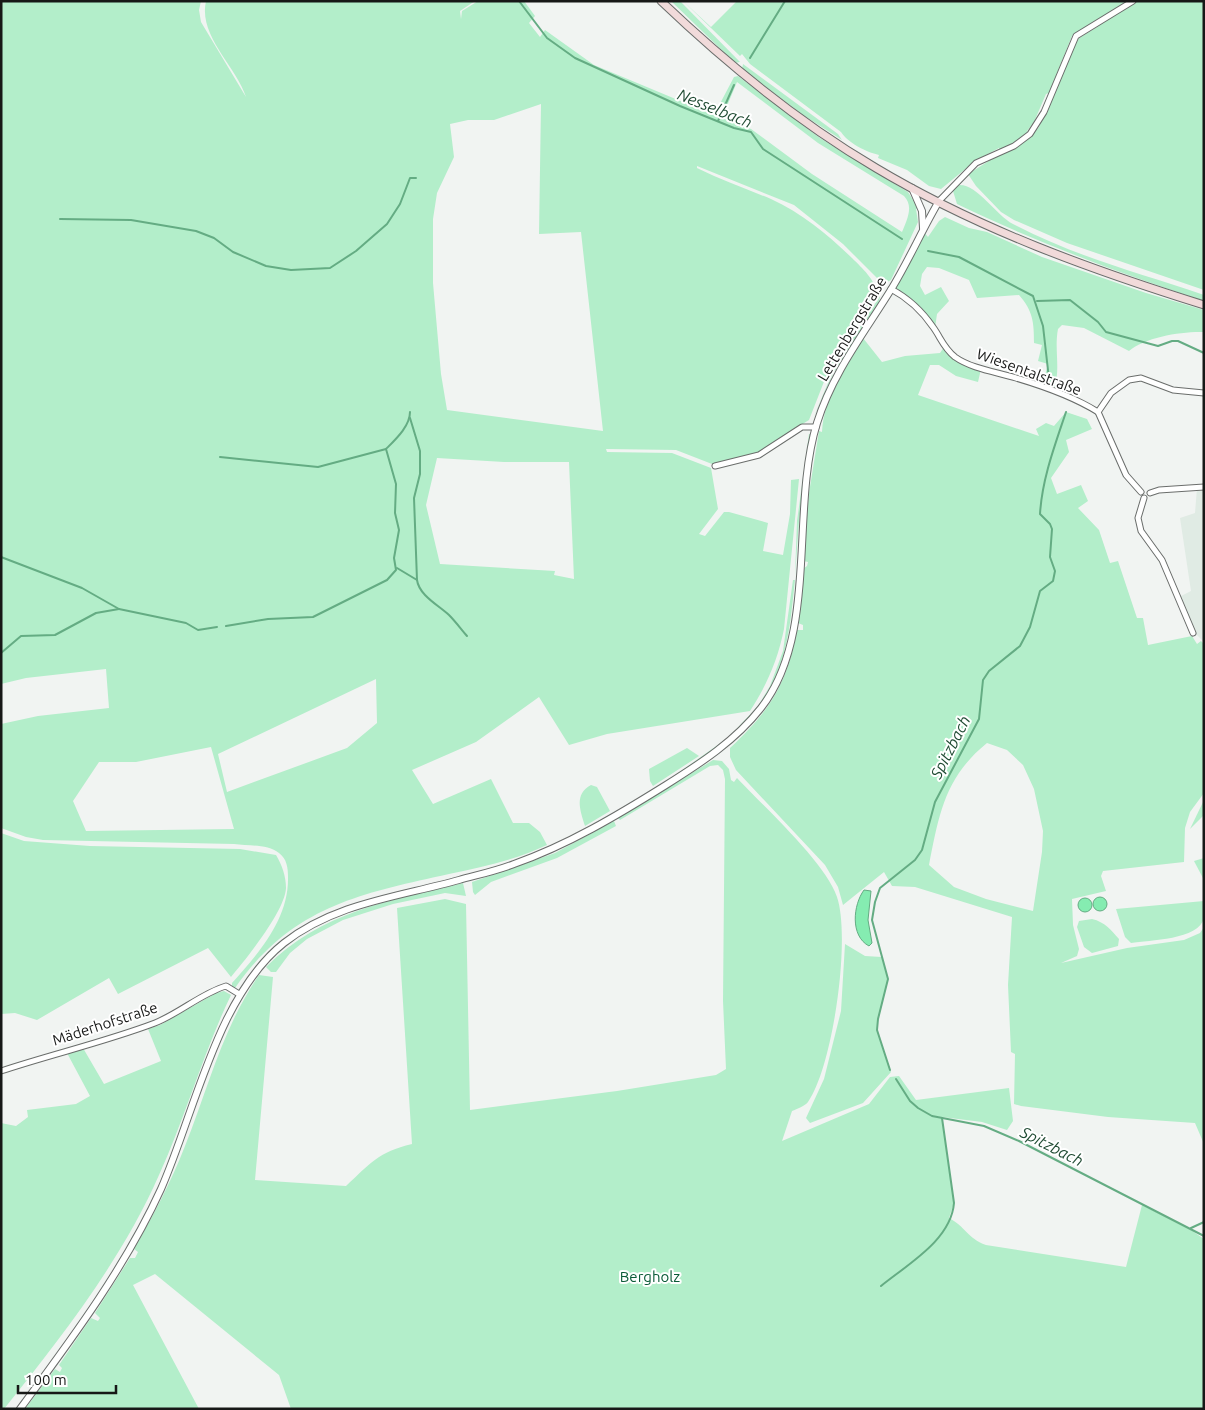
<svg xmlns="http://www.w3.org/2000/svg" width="1205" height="1410" viewBox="0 0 1205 1410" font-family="Ubuntu,sans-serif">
<rect width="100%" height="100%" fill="#f1f4f2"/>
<path fill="#e0ebe4" d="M1197 488H1204V642L1194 632 1179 597 1191 591 1180 518 1195 513Z"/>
<g fill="#b3eeca" fill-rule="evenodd">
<path d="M1 1H201L199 10 201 22 246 97C236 66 198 36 206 1H475L460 11 461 19 462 11 478 1H524L535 16 529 23 540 37 545 30 594 65 714 115 734 77 738 76 820 138 908 192 918 208 916 209 918 222 891 280 883 284 843 244 794 205 697 166V168C721 180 747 189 771 199 802 213 828 235 852 258 862 268 876 280 877 295L827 374 809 420 783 436 764 451 731 461 712 464 676 450 606 449 607 452 672 453 711 468 718 509 699 534 705 536 724 512H729L768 523 763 551 783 555 790 514 791 480 799 479 784 629C778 659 767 685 750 711L607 734 569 745 539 697 476 742 412 770 433 804 491 779 513 823H529L540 832 547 845C515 860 483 867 449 874 358 894 292 907 235 988L232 987V983C259 953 289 919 288 877 288 868 287 859 279 853 268 844 248 846 234 844L43 840 26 837 1 828V724L38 716 109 708 106 669 26 678 1 684ZM737 82 818 143 904 196C914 206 907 220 902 232L812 174 751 129 722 118ZM541 104 539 234 581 232 603 431 447 410 441 374 433 283V219L437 193 454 157 450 124 468 120H494ZM437 458 504 462H569L574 579 554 575 555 571 440 564 426 505ZM376 679 377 723 347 748 227 792 218 754ZM211 747 234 829 86 831 73 801 99 762H136Z"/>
<path d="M671 1H680L740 62 735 63Z"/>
<path d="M683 1 711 27 737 1H1204V290L1067 243 1014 220 1001 212 976 186 968 174 1000 154 999 148 975 161 941 189 929 186 907 170 878 158 879 155C866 152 848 143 841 132L750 64 742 54 740 56ZM1093 23 1097 27 1079 38 1073 47 1039 127 1031 136 1027 131 1034 122 1046 94 1049 93 1072 36Z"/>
<path d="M743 64 838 134 842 140 803 115 742 69Z"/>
<path d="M959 185C977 184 996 215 1013 224 1073 256 1140 273 1204 295V301C1119 273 1038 243 957 204L953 191Z"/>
<path d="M945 217 969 228 987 232 1042 257 1146 293 1204 310V332C1183 331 1145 337 1129 351L1084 328 1062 325 1058 329C1054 350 1061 369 1054 389L1042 386 1048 364 1038 361 1042 345 1034 343C1034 322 1033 311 1019 295L977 298 969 280 939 268 927 267 922 274 920 286 925 295 941 287 949 301 937 314 935 328 917 307 891 289 923 231 928 237 939 221Z"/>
<path d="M880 296 879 302 833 374 813 419 835 366Z"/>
<path d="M863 338 882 362 905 356 940 353 944 347 956 357 981 369 978 382 956 376 939 365H930L918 395 1039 436 1036 429 1046 423 1054 426 1066 412 1087 419 1092 429 1066 440 1069 452 1051 478 1057 494 1081 485 1088 501 1078 508 1099 530 1110 563 1118 561 1137 618H1143L1148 645 1192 636 1197 644 1201 641 1204 644V793L1190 812 1185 828 1184 862 1103 871 1101 876 1106 891 1072 899 1073 925 1079 949 1077 956 1061 963 1127 948 1184 940 1200 933 1204 927V1144L1195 1123 1108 1117 1021 1106 1014 1104 1015 1054 1011 1052 1008 985 1012 917 915 887 892 886 884 872 843 905 838 887 825 865 736 770 730 757V748C771 709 786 686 797 630H803V625L798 623 803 569 807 566 808 562 803 561 809 493 819 431 822 432C824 397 845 367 863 338ZM987 743 1007 750 1023 765 1034 789 1043 831 1042 852 1033 911 986 899 954 887 929 865C939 814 945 777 987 743Z"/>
<path d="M809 434H811L799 521 795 576 797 521Z"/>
<path d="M793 580H795C792 607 790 634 782 660 764 721 708 755 657 788L729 737 758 706 770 686 783 651Z"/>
<path d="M687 748 699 756 653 786 650 781 649 769Z"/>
<path d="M713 760 722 761 729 769 731 780 734 782 737 778C764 807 825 862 837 897 851 938 833 1066 808 1102 805 1106 797 1109 792 1111L782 1141 869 1104 890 1077 899 1076 916 1100 1009 1088 1013 1121 1007 1130 982 1122 942 1117 954 1203 949 1218C966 1227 967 1238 986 1245L1126 1267 1142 1205 1191 1230 1204 1239V1409H291L279 1375 155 1274 133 1285 199 1409H25L55 1369 60 1372 62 1368 59 1365 91 1318 98 1321 100 1318 95 1313 130 1258H135L138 1252 134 1249C153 1216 171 1182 185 1146 209 1086 222 1029 259 975L273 977 255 1180 346 1186C371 1163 378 1152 412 1144L397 908 445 899 466 904 470 1110 617 1091 716 1075 726 1069 723 1001 725 779 723 770 718 765 710 766 620 820 618 818Z"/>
<path d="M591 785 597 787 610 811 585 826C580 810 574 794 591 785Z"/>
<path d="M1204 800V815L1190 829Z"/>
<path d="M614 821 616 826 557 858 491 882 475 895 473 892 472 882 555 853Z"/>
<path d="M1 833 24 841 90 846 240 849 276 855C282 865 286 876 286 888 285 911 246 959 231 977L208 948 118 994 109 978 37 1020 15 1013 1 1014Z"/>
<path d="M1204 858V880L1194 861Z"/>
<path d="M463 883 466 896 445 893 393 904 343 920 307 939 290 953 276 972H271L266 967C322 911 389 901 463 883Z"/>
<path d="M1204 901C1204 906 1205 913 1204 918 1199 940 1149 940 1131 943L1125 937 1116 909Z"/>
<path d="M1092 919C1105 922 1111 930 1119 939L1118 946 1092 953 1084 947 1077 927 1079 921Z"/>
<path d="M845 944 865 956 882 957 888 979 878 1019 877 1030 891 1072 863 1103 810 1123 806 1118 824 1079 841 1011Z"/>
<path d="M224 991 231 995C203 1053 186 1116 159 1175 121 1261 63 1335 4 1409H1V1123L16 1126 28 1117 27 1110 76 1104 90 1096 67 1053 83 1048 104 1084 161 1061 148 1029 160 1025 216 993Z"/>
</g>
<g fill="#85ecb1" stroke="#64ac83">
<path d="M864 890 871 891 868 920 872 943 869 946C850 936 853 905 864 890Z"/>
<circle cx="1100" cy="904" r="7"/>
<circle cx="1085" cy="905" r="7"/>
</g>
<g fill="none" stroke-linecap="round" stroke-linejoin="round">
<g stroke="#64ac83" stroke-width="2">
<path d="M519 1 547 38 575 58 680 106 734 128 751 132 763 149 902 239"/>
<path d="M750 58 785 1"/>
<path d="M718 121 734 85"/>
<path d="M60 219 131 220 196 231 214 238 233 252 266 266 291 270 330 268 356 251 387 224 400 204 410 178H416"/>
<path d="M928 251 959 257 1033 296 1043 326 1049 379"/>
<path d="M1037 301 1070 300 1098 322 1106 332 1158 346 1172 341H1178L1204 353"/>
<path d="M410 418 420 451V474L414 498 417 580"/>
<path d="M220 457 318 467 386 449"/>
<path d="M1 557 82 588 119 609 186 623 198 630 217 627"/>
<path d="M397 568 417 580C419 595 438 605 449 615 455 621 461 629 467 636"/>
<path d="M226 626 268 619 313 617 387 580 396 570 394 558 399 530 395 513 396 484 386 449C396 439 410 426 410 412"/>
<path d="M1 653 21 636 55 635 96 613 119 609"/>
<path d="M890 1070 877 1030 878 1019 888 979 872 920 875 902 880 888 915 860 922 850 935 802 979 719 983 680 989 671 1020 646 1030 627 1040 591 1053 581 1055 571 1050 557 1052 529 1050 524 1040 514C1042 479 1055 445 1066 412"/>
<path d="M896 1079 910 1101 918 1108 932 1116 984 1126 1019 1141 1204 1236"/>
<path d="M1191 1228 1204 1222"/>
<path d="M881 1286C908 1264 951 1240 954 1203L942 1118"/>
</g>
<defs>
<g id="minor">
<path d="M939 201 976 163 1014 146 1030 134 1044 112 1076 36 1133 1"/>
<path d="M891 289C908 298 922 311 933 327 941 338 943 347 955 357 972 369 997 372 1016 378 1043 386 1074 397 1098 412L1126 475 1141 492"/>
<path d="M1098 412 1111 393 1129 380 1141 378 1173 390 1204 393"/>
<path d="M715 466 759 455 802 427H816"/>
<path d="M1150 493 1159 490 1204 487"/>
<path d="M1144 498 1138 518 1141 531 1162 560 1193 633"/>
<path d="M1 1071C52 1054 105 1042 155 1023 180 1013 202 993 226 986L239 994"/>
</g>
<g id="tertiary">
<path d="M912 188 922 211 923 228"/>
<path d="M20 1409C71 1340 125 1268 161 1189 195 1112 217 996 284 943 335 903 398 897 459 880 477 875 496 871 514 864 568 845 618 815 666 785 701 763 735 741 761 708 819 634 790 510 817 423 833 372 865 332 892 288 909 260 922 230 939 201"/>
</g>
<path id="secondary" d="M661 1C726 63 798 122 876 168 978 229 1092 270 1204 305"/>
</defs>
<use href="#minor" stroke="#6a6d6b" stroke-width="7"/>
<use href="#tertiary" stroke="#6a6d6b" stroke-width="8"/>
<use href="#secondary" stroke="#6a6d6b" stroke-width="9"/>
<use href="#minor" stroke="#fff" stroke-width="5"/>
<use href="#tertiary" stroke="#fff" stroke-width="6"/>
<use href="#secondary" stroke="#f1dada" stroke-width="7"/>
</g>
<g text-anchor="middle" stroke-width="4" stroke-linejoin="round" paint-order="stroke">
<g font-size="15" fill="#171817" stroke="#fff">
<text transform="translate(852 329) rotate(-59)" y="5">Lettenbergstraße</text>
<text transform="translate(1029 372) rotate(20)" y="5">Wiesentalstraße</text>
<text transform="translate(105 1024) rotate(-18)" y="5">Mäderhofstraße</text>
</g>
<g font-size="15" fill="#0a5b37" stroke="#fff">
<text x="650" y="1282">Bergholz</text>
</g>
<g font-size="16" font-style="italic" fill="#214c34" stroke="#fff">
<text transform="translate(715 108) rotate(22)" y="6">Nesselbach</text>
<text transform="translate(950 747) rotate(-63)" y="6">Spitzbach</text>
<text transform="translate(1052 1146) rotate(27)" y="6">Spitzbach</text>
</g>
</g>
<rect width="1205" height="1410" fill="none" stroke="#171817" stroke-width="5"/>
<path d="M18 1385v8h98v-8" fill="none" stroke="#171817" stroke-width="2.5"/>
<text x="25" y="1385" font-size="15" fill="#171817" stroke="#ffffff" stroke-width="4" paint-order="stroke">100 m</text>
</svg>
